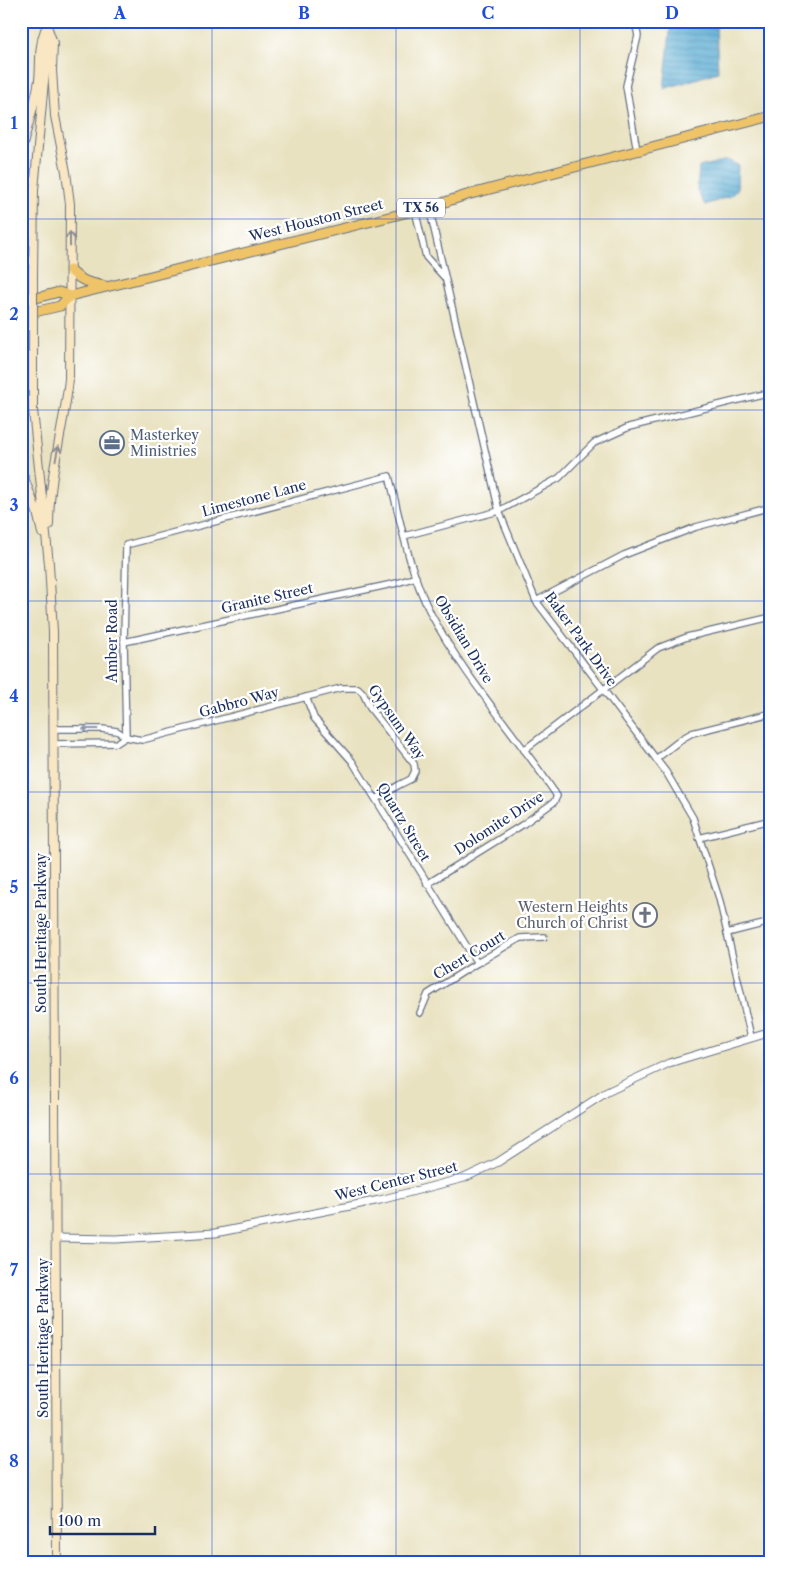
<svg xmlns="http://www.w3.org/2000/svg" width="792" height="1584" viewBox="0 0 792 1584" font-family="'Libre Caslon Text',serif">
<defs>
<pattern id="water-rules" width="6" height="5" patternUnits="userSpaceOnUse" patternTransform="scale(1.25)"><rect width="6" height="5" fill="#56aad2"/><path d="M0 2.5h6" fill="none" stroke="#468bae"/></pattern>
</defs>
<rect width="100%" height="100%" fill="#fff"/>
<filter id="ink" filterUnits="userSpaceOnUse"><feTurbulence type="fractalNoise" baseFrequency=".02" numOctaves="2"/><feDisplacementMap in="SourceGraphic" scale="10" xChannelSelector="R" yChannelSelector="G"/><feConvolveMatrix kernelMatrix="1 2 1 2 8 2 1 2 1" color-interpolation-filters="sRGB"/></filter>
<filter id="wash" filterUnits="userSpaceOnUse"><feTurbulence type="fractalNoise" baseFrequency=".0096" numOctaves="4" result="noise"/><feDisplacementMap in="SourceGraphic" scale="20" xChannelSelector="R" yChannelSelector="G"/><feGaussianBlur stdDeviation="1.12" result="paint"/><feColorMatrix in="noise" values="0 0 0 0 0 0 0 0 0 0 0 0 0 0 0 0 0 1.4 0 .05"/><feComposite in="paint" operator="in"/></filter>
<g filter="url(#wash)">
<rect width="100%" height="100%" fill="#e9e2c1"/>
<g fill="url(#water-rules)" stroke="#386c98">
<path d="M671 21H716L718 72 664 89Z"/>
<path d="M727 160 738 165 737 190 731 196 705 205 697 191 699 167Z"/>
</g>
</g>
<g filter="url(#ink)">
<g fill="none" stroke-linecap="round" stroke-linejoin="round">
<defs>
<g id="minor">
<path d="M635 21 638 36 626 86 637 151"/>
<path d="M429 207 499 511 536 601 666 772 693 818 719 898 751 1037"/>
<path d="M415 210 426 257 444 277"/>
<path d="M404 536 499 511 559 478 594 443 629 427 771 392"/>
<path d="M536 601 624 555 696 527 771 507"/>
<path d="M124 642 397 583 416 577"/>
<path d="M306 697 314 718 352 761 477 963"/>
<path d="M53 729H102L117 731 126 737 142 740 341 688H358L363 693 370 708 414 764 415 771 411 779 399 785 376 799"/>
<path d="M126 737 124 642 126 545 389 476C401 522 409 572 431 614 466 680 516 734 557 796L554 802 522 825 427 884"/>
<path d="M53 744 117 743 126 737"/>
<path d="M524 750 658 648 687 637 771 617"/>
<path d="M656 759 683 738 692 733 771 713"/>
<path d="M699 838 771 820"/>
<path d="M727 933 771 922"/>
<path d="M420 1013 428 994 477 963 520 938 544 937"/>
</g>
<path id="tertiary" d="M55 1238 116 1239 215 1233 380 1200 464 1178 498 1162 607 1092 669 1063 771 1032"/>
<g id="secondary">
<path d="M47 26 53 43 52 70 55 116 66 172 70 204 69 379C64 427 49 475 49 525"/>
<path d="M21 152C27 128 35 104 39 80 41 61 38 49 45 30"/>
<path d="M33 276 34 190 45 71 47 34"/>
<path d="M33 333V410L49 564 53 632 57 1563"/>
<path d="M21 470 37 512 42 533"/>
</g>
<g id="primary">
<path d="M70 270C82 282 89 283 105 286"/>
<path d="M21 302 59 292 70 296"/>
<path d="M21 315 60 306 70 296 429 207 467 195 771 116"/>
</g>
</defs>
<use href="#minor" stroke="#636e81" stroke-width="8"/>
<use href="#tertiary" stroke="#636e81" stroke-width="9"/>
<use href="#secondary" stroke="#636e81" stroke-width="10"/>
<use href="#primary" stroke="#636e81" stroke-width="11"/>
<use href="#minor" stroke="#fff" stroke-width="5.5"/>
<use href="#tertiary" stroke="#fff" stroke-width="7"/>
<use href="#secondary" stroke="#f9e7c3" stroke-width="8"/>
<use href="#primary" stroke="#efc469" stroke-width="9"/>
<defs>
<path id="secondary-bridge" d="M33 333V276"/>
</defs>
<use href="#secondary-bridge" stroke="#636e81" stroke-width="10" stroke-linecap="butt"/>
<use href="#secondary-bridge" stroke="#f9e7c3" stroke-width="8"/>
</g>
<defs><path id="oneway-shaft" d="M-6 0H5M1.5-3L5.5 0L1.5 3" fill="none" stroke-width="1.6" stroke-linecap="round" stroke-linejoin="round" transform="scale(1.25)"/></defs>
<g stroke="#8a8b90">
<use href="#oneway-shaft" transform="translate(70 239) rotate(-90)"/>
<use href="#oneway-shaft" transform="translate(57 453) rotate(-79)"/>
</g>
<use stroke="#8d97ae" href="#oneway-shaft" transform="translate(90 729) rotate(180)"/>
</g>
<path fill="none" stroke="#1d4ed8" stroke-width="1" stroke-opacity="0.55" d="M212 21V1563M396 21V1563M580 21V1563M21 219H771M21 410H771M21 601H771M21 792H771M21 983H771M21 1174H771M21 1365H771"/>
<defs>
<symbol id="office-ring" viewBox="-11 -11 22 22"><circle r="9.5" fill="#fff" stroke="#5c6f8a" stroke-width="1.5"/><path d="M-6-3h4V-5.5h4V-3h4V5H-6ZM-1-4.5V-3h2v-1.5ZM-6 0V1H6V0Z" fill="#5c6f8a"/></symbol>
<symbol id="church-ring" viewBox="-11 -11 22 22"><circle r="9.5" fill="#fff" stroke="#6b7280" stroke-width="1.5"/><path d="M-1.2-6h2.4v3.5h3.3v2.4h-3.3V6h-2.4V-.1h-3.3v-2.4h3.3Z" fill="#6b7280"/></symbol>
</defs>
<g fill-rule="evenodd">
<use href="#office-ring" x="98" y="429" width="28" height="28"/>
<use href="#church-ring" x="631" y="901" width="28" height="28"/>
</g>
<g text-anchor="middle" stroke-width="4.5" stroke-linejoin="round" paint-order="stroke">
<rect fill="#fff" stroke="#5f6d8e" stroke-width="1" x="397" y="198.5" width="48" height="19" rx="4"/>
<g font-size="12" font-weight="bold" fill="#1b2f5e">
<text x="421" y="212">TX 56</text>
</g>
<g font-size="14" fill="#1b2f5e" stroke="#fff">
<text transform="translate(316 220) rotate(-14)" y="5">West Houston Street</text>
<text transform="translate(254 498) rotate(-15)" y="5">Limestone Lane</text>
<text transform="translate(267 598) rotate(-13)" y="5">Granite Street</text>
<text transform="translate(464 639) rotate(59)" y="5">Obsidian Drive</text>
<text transform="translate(581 639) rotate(54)" y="5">Baker Park Drive</text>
<text transform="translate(112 641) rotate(-90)" y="5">Amber Road</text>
<text transform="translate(239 702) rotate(-15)" y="5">Gabbro Way</text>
<text transform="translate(397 722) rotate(55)" y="5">Gypsum Way</text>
<text transform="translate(404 822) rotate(59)" y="5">Quartz Street</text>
<text transform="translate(499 823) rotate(-33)" y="5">Dolomite Drive</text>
<text transform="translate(41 933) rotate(-90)" y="5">South Heritage Parkway</text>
<text transform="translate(469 955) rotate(-31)" y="5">Chert Court</text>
<text transform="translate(396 1181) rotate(-14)" y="5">West Center Street</text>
<text transform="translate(43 1338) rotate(-90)" y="5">South Heritage Parkway</text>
</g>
<g font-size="14" fill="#4e5e75" stroke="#fff" text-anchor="start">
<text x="130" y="440">Masterkey<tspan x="130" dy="16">Ministries</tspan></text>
</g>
<g font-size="14" fill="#5b616d" stroke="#fff" text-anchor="end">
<text x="628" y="912">Western Heights<tspan x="628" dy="16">Church of Christ</tspan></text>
</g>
</g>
<rect width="792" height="1584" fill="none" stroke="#fff" stroke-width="55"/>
<path d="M50 1526v8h105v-8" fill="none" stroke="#1b2f5e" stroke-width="2.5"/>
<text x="58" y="1526" font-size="15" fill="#1b2f5e" stroke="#ffffff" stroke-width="4" paint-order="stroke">100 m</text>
<rect x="28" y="28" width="736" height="1528" fill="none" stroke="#1d4ed8" stroke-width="2"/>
<g font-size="16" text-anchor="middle" font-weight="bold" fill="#1d4ed8">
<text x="120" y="19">A</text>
<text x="304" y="19">B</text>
<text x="488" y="19">C</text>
<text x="672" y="19">D</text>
<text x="14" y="129">1</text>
<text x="14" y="320">2</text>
<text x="14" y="511">3</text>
<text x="14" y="702">4</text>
<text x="14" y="893">5</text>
<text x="14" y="1084">6</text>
<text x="14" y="1276">7</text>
<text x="14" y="1467">8</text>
</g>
</svg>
